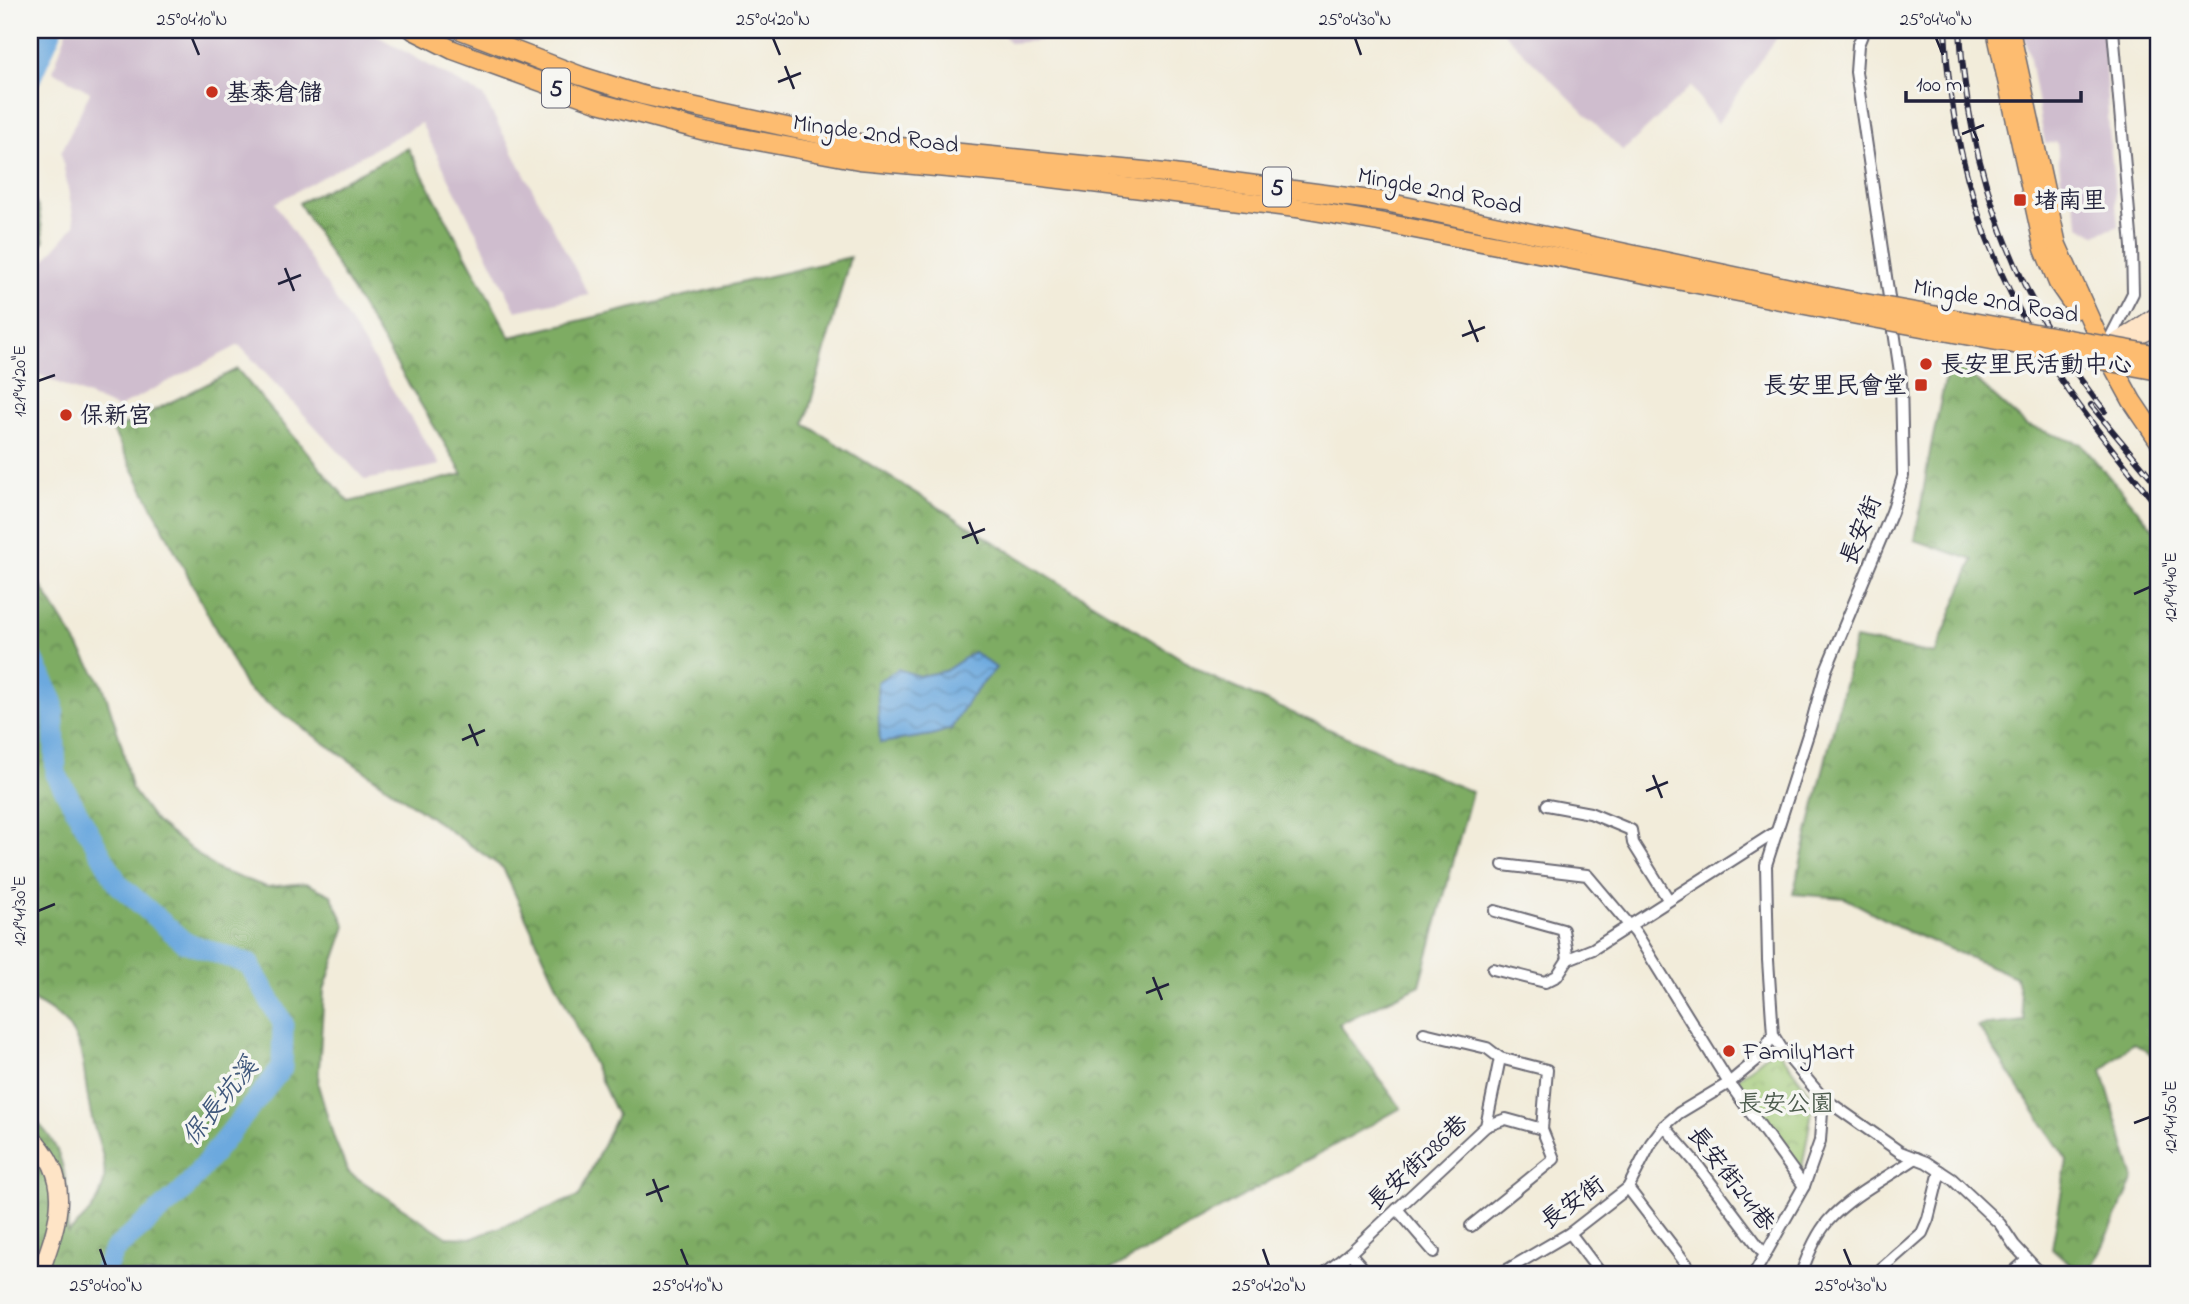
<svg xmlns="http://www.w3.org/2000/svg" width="2189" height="1304" viewBox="0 0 2189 1304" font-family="'Indie Flower','LXGW WenKai TC',sans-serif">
<defs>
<pattern id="forest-crowns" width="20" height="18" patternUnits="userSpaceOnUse" patternTransform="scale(1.75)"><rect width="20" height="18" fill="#7eac64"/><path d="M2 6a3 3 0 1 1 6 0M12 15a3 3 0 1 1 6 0" fill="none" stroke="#678c54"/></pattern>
<pattern id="park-crowns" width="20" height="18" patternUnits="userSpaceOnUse" patternTransform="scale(1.75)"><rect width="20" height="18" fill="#9ec772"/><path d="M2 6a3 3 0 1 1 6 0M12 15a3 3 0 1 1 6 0" fill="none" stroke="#80a15f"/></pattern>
<pattern id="water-waves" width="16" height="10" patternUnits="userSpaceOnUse" patternTransform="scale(1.75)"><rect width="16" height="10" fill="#6ca9de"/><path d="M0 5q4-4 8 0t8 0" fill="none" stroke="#5889b5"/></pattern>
</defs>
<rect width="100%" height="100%" fill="#f6f6f2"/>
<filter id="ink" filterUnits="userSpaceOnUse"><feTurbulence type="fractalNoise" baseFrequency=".0143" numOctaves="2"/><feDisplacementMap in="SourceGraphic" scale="14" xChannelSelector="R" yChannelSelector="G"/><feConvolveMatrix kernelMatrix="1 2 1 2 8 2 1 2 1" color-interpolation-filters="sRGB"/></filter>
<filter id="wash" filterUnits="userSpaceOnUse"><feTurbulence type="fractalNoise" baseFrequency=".00686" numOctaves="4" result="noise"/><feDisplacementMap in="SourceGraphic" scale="28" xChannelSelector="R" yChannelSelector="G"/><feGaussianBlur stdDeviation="1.57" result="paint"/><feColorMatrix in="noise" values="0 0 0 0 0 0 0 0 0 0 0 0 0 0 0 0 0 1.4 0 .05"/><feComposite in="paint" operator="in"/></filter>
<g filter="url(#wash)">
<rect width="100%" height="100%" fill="#f2ecda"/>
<g fill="#cfbdce">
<path d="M67 30H367L483 96 589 295 516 311 421 123 275 203 440 465 365 480 239 345 117 408 30 371V277L75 225 61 153 90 92 53 71Z"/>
<path d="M1000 30H1099L1088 37 1010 43Z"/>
<path d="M1501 30H1778L1780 33 1717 124 1691 86 1623 151Z"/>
<path d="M2022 30H2103L2109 131 2118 226 2095 235 2080 226 2073 200 2062 190 2057 142 2045 144 2029 54Z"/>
</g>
<g fill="url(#forest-crowns)" stroke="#506750" stroke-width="2">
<path d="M408 148 510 337 850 257 805 424 1211 677 1472 792 1420 985 1339 1024 1401 1108 1103 1274H30V1117C68 1144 68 1190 68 1233 85 1219 100 1204 104 1181 107 1158 97 1140 92 1119 78 1062 94 1029 30 999V568L103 686 122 746 131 788 156 822 218 870 267 887 306 883 331 895 346 926 324 990 318 1085 334 1138 348 1172 447 1237 473 1238 579 1196 617 1115 503 868 246 688 113 431 237 369 349 502 463 474 299 203Z"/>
<path d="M30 190 39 210 44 242 30 256Z"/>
<path d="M1950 357 2026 425 2081 444 2159 535V1059L2133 1043 2102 1070 2134 1179 2090 1274H2081L2052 1248 2067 1160 1978 1026 2025 1021 2016 977 1909 932 1845 898 1793 894 1855 639 1935 654 1973 560 1915 540 1931 446Z"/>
</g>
<path fill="url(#park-crowns)" stroke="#607456" stroke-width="2" d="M1776 1047 1814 1099 1802 1169 1737 1079Z"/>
<path fill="url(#water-waves)" stroke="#47668c" stroke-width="2" d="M974 652 996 668 970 698 951 729 932 735 880 743 877 682 898 669 919 676 945 671Z"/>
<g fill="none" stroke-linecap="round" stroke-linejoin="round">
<g stroke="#6ca9de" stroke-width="21">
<path d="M30 79 52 30"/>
<path d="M30 653 53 701 56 774 118 884 184 942 249 964 283 1023 282 1068 184 1190 114 1250 103 1274"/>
</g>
</g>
</g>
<g filter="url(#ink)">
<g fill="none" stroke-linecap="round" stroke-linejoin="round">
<defs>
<g id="street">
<path d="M2105 348 2133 293 2132 247 2113 30"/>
<path d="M1547 805 1590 813 1631 830 1633 843 1668 899"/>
<path d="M1503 865 1587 875 1636 933 1729 1083 1804 1186"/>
<path d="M1495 911 1563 930 1568 959"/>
<path d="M1568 959 1593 949 1776 832"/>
<path d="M1493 969 1545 982 1557 976 1568 959"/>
<path d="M1424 1033 1487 1048 1500 1058 1547 1070 1542 1129 1506 1119 1486 1126"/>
<path d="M1822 1097 1900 1152 1926 1162 1952 1179 2000 1224 2014 1245 2041 1274"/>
<path d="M1664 1126 1695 1162 1765 1255"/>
<path d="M1628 1188 1694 1274"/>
<path d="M1397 1209 1434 1252"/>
<path d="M1471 1226 1554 1159 1542 1129"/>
<path d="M1570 1233 1601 1274"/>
<path d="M1350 1253 1368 1274"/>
<path d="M1324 1274 1350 1253 1486 1126 1500 1058"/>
<path d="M1500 1274 1570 1233 1628 1188 1651 1143 1664 1126 1679 1113 1729 1083 1759 1058 1773 1035"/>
<path d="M1754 1274 1804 1186 1820 1141 1822 1112V1097L1783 1051 1773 1035 1768 960 1766 865 1811 725 1826 670 1892 512 1903 476 1901 379 1856 72 1858 45 1864 30"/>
<path d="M1801 1274C1807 1257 1816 1235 1828 1221 1851 1195 1887 1178 1916 1158"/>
<path d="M1879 1274 1882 1268 1922 1233 1928 1219 1940 1171"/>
<path d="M2011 1274 2027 1260"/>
</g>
<g id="secondary">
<path d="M2135 337 2159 327"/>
<path d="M2104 350 2159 314"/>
<path d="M30 1135C75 1180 59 1221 40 1274"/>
</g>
<g id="primary">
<path d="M413 30 453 50 558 88 599 103 705 131 859 160 1035 176 1296 208 1379 222 1841 312"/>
<path d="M461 30 581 76 642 95 859 143 1165 173 1386 202 1842 299"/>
<path d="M1996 30 2044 249 2058 283 2076 309"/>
<path d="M2010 30 2057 245 2104 350 2132 401 2159 441"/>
</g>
</defs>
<use href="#street" stroke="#6b6973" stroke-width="14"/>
<use href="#secondary" stroke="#6b6973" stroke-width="19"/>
<use href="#primary" stroke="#6b6973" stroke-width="21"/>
<use href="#street" stroke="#fff" stroke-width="10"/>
<use href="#secondary" stroke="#fee4c6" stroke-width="16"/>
<use href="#primary" stroke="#fdbc70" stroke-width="18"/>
<defs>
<g id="rail">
<path d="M1945 30C1950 145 1983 255 2044 354 2078 408 2119 458 2159 508"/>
<path d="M1960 30C1967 168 2017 304 2105 411"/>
<path d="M2091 405 2159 487"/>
</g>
</defs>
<use href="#rail" stroke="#22223b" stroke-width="6"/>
<use href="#rail" stroke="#f6f6f2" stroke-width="3.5" stroke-dasharray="10" stroke-linecap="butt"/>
<defs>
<g id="primary-bridge">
<path d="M1842 299 2159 355"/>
<path d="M1841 312 2159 371"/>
</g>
</defs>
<use href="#primary-bridge" stroke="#6b6973" stroke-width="21" stroke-linecap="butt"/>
<use href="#primary-bridge" stroke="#fdbc70" stroke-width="18"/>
</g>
</g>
<path fill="none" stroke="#22223b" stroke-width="2.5" d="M192 38 199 55M773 38 780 55M1355 38 1361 55M1936 38 1943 55M785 66 794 89M778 82 801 73M1968 118 1978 141M1962 134 1984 125M285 268 294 291M278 284 301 275M1469 320 1478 342M1462 336 1485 327M38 381 55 375M969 522 978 544M962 538 985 529M2134 594 2150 587M469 724 478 746M462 740 485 730M1653 775 1662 798M1646 791 1668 782M38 911 55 904M1153 977 1162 1000M1146 993 1169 984M2134 1123 2150 1117M653 1179 662 1202M646 1195 669 1186M100 1249 106 1266M681 1249 688 1266M1263 1249 1269 1266M1844 1249 1851 1266"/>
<g fill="#c8321e" stroke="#f6f6f2" stroke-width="2.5">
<circle cx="212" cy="92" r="7"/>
<rect x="2013" y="193" width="14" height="14" rx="3.5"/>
<circle cx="1926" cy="364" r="7"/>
<rect x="1914" y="378" width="14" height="14" rx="3.5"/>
<circle cx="66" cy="415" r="7"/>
<circle cx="1729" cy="1051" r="7"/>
</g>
<g text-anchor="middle" stroke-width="7" stroke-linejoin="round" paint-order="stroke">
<g fill="#f6f6f2" stroke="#626272" stroke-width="2">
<rect x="542" y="68.5" width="28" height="39" rx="5"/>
<rect x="1263" y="167.5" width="28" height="39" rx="5"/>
</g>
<g font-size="23" font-weight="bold" fill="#22223b">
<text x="556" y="96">5</text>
<text x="1277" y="195">5</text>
</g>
<g font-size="24" fill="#22223b" stroke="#f6f6f2" text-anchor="start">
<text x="226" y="100">基泰倉儲</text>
<text x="2034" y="208">堵南里</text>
<text x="1940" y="372">長安里民活動中心</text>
<text x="1907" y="393" text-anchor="end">長安里民會堂</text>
<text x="80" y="423">保新宮</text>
<text x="1743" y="1059">FamilyMart</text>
</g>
<g font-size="24" fill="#22223b" stroke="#f6f6f2">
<text transform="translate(876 133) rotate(8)" y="8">Mingde 2nd Road</text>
<text transform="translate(1440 190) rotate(11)" y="8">Mingde 2nd Road</text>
<text transform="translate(1996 300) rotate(10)" y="8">Mingde 2nd Road</text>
<text transform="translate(1860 530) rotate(-68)" y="8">長安街</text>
<text transform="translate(1417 1162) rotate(-43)" y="8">長安街286巷</text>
<text transform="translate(1732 1178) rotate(52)" y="8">長安街241巷</text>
<text transform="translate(1572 1202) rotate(-36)" y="8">長安街</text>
</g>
<g font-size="24" fill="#4d5c4e" stroke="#f6f6f2">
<text x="1786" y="1111">長安公園</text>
</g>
<g font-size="26" font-style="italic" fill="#40587c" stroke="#f6f6f2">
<text transform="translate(219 1101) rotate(-51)" y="9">保長坑溪</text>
</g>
</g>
<rect width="2189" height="1304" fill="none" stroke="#f6f6f2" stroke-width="77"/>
<path d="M1906 91v10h175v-10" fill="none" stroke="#22223b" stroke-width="3.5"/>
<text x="1916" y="91" font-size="21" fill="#22223b" stroke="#f6f6f2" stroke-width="5" paint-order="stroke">100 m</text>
<rect x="38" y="38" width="2112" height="1228" fill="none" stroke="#22223b" stroke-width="2.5"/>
<g font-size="18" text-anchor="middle" fill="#22223b">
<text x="192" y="25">25°04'10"N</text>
<text x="773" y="25">25°04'20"N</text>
<text x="1355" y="25">25°04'30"N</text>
<text x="1936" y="25">25°04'40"N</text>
<text transform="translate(19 381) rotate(-90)" y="6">121°41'20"E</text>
<text transform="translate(2170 587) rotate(-90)" y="6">121°41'40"E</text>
<text transform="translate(19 911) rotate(-90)" y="6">121°41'30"E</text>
<text transform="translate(2170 1117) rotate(-90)" y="6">121°41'50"E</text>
<text x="106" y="1291">25°04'00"N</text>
<text x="688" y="1291">25°04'10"N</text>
<text x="1269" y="1291">25°04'20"N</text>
<text x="1851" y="1291">25°04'30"N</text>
</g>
</svg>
